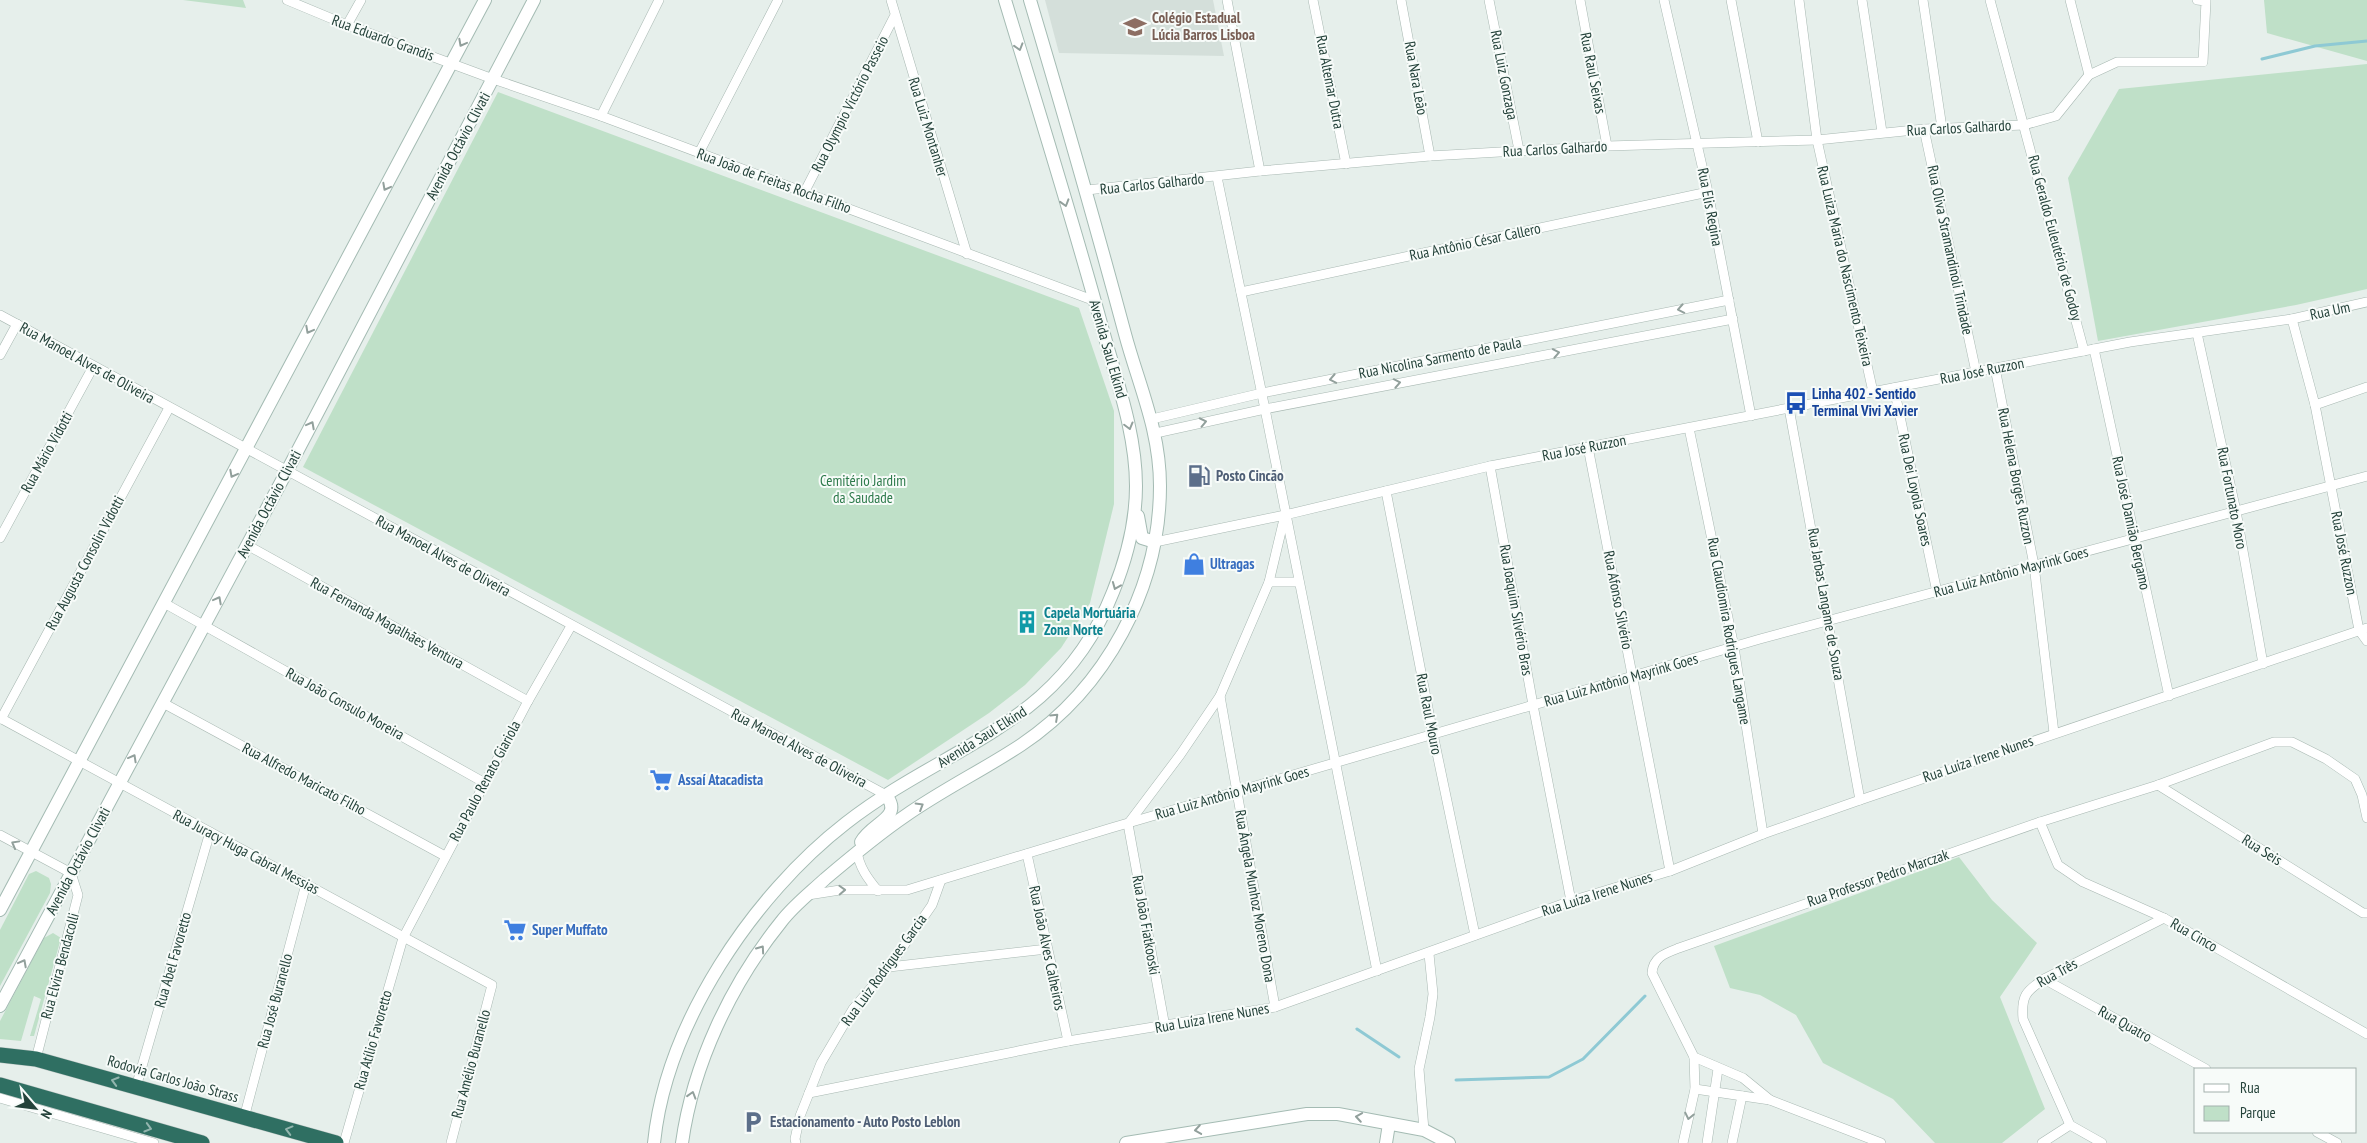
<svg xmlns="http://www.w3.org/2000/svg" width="2367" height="1143" viewBox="0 0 2367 1143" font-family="'PT Sans Narrow',sans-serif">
<rect width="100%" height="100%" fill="#e6efeb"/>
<path fill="#d4dfda" d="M1045 0H1213L1224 56 1059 53Z"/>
<g fill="#bfe0c8">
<path d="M183 0H243L246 8Z"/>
<path d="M2264 0H2367V61L2267 33Z"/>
<path d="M2367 64V289L2296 305 2098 341 2068 178 2119 89Z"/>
<path d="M498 92 1079 308 1114 411V504L1090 603 1061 648 1025 685 989 713 888 780 303 467Z"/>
<path d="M1959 857 1992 900 2037 943 2000 997 2045 1109 2002 1143H1935L1893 1099 1823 1063 1796 1015 1760 995 1730 988 1714 946Z"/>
<path d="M36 871 49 878 51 884 50 893 0 986V930L29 874Z"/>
<path d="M53 933 61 938 34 1036H30L41 999 34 996 21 1041 0 1039V1021L44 938Z"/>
</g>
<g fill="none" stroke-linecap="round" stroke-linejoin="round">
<g stroke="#8ec9d4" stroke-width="3">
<path d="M2262 59 2315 46 2367 41"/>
<path d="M1357 1029 1399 1057"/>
<path d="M1456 1080 1549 1077 1583 1059 1645 996"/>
</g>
<defs>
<g id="street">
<path d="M287 0 347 25 493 79 601 116 1095 301"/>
<path d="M891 0 967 254"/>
<path d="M1227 0 1260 171"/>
<path d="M1313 0 1346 164"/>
<path d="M1401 0 1430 156"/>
<path d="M1489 0 1519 150"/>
<path d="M1580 0 1607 146"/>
<path d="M1664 0 1708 192 1751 416"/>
<path d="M1731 0 1758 142"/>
<path d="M1799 0 1817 140 1873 392"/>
<path d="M1862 0 1882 132"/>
<path d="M1923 0 1942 128"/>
<path d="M1990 0 2084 351"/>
<path d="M2070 0 2089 75"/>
<path d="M347 25 361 0"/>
<path d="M601 116 659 0"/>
<path d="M1924 129 1976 372"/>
<path d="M699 153 778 0"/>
<path d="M1217 177 1265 409 1377 971"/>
<path d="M1087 190 1260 171 1430 156 1607 146 1817 140 1924 129 2024 125 2056 116 2089 75 2117 62H2203L2206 1 2197 0"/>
<path d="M805 191 894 17"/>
<path d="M1241 292 1708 192"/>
<path d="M0 315 886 795"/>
<path d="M2292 319 2367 302"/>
<path d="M2197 333 2236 511 2263 664"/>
<path d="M2094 349 2169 696"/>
<path d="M0 355 17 324"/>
<path d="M1995 368 2034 565 2054 733"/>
<path d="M1894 388 1937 592"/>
<path d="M2315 405 2367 387"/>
<path d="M1789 408 1860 800"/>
<path d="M1152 419 1262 393 1729 300"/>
<path d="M1689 428 1734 647 1763 834"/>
<path d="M1156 433 1265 409 1733 319"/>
<path d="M1588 447 1670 871"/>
<path d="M1490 466 1533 705 1571 901"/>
<path d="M1386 491 1433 734 1475 935"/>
<path d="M0 538 93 367"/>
<path d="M1155 542 1285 515 1490 466 2130 342 2292 319 2315 405 2359 630 2367 641"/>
<path d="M247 545 528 701"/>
<path d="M1269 582H1299"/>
<path d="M164 603 485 783"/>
<path d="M1220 696 1275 1007"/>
<path d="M163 703 445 856"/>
<path d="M0 718 492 985 451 1143"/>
<path d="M1 719 169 408"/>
<path d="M2158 785 2363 913H2367"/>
<path d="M2040 822 2058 865 2083 882 2164 918 2367 1034"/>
<path d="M0 835 71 873 78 895 36 1059"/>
<path d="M857 851C859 867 868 879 878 891"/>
<path d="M1027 854 1068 1041"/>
<path d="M808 895 840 890H907L1111 828 1760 639 2367 476"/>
<path d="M889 967 1047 949"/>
<path d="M2044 979 2206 1069"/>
<path d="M1165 1027 1128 824 1180 755 1220 696 1269 582 1284 519"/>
<path d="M136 1087 210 832"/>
<path d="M1695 1089 1770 1100"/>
<path d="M809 1093 1068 1041 1275 1007 1571 901 1670 871 1763 834 1860 800 2367 628"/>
<path d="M0 1098 154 1143"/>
<path d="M244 1118 306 884"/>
<path d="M2070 1125 2023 1019C2021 996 2026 991 2044 979L2164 918"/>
<path d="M2070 1125 2102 1143"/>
<path d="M1424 1130 1419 1069 1430 1017 1433 994 1429 954"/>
<path d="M2317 1132 2337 1143"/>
<path d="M344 1143 403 938 528 701 571 626"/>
<path d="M796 1143 795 1139 800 1116 821 1063 853 1009 889 967 932 905 941 880"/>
<path d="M1683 1143 1695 1089 1694 1057"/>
<path d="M1707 1143 1718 1069"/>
<path d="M1732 1143 1742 1096"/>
<path d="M1881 1143 1770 1100 1743 1078 1694 1057 1652 973C1653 957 1666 953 1679 948L2040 822 2158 785 2274 742H2292L2326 759 2355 779 2362 795 2367 818"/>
<path d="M2042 1143 2070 1125"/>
</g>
<g id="secondary">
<path d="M1138 516 1142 538 1155 542"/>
<path d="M861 842C872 822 904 818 886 795"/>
<path d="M0 910 485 0"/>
<path d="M0 1006 287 471 534 0"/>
<path d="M654 1143C666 1024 753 895 846 823 949 743 1060 727 1113 592 1126 560 1136 522 1136 486 1136 432 1116 379 1102 327 1072 217 1038 109 1005 0"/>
<path d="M682 1143C693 1064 731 984 781 922 793 906 810 893 825 879 851 857 877 835 905 816 942 790 983 770 1021 745 1106 688 1160 588 1160 486 1160 430 1139 386 1125 334 1095 222 1063 111 1030 0"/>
<path d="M1126 1143 1307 1114H1338L1424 1130 1449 1143"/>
<path d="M1386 1143 1389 1124"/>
</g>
<g id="highway">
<path d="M0 1055 36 1059 336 1143"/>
<path d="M0 1085 202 1143"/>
</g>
</defs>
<use href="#street" stroke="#a8b8b2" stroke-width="10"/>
<use href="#secondary" stroke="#a4bbb3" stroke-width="14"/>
<use href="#highway" stroke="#c2cac8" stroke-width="16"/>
<use href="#street" stroke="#fff" stroke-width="9"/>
<use href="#secondary" stroke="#fff" stroke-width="12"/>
<use href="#highway" stroke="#2f6f62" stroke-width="15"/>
</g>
<defs><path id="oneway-chevron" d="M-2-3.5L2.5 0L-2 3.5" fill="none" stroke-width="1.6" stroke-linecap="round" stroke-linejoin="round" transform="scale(1.25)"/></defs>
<g stroke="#92a09c">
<use href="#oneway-chevron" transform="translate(462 43) rotate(118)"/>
<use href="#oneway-chevron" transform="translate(1019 47) rotate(73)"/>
<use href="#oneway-chevron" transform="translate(386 187) rotate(118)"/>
<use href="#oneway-chevron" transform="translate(1065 203) rotate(73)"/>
<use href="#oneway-chevron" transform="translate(1681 309) rotate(169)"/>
<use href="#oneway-chevron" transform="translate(309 330) rotate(118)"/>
<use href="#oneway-chevron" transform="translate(1556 353) rotate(-11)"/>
<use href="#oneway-chevron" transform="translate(1333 379) rotate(169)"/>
<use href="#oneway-chevron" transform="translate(1397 383) rotate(-11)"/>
<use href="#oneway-chevron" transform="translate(1203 422) rotate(-12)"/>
<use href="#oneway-chevron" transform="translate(311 425) rotate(-62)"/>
<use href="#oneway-chevron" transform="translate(1129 426) rotate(75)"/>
<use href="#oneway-chevron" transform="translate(233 474) rotate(118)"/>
<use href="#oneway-chevron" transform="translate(1116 586) rotate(112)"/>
<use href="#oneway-chevron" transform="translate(218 600) rotate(-62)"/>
<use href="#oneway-chevron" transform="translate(1055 717) rotate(-43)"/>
<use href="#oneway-chevron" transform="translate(133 758) rotate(-61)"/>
<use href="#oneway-chevron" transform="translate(920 806) rotate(-31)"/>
<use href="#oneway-chevron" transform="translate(15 844) rotate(-151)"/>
<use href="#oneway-chevron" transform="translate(842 890) rotate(-2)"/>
<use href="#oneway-chevron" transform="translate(761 949) rotate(-55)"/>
<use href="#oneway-chevron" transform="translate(23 963) rotate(-62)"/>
<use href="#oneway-chevron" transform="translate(692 1095) rotate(-73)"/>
<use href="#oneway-chevron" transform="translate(1689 1116) rotate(102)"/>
<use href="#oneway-chevron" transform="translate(1359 1117) rotate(-171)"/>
<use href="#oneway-chevron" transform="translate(1198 1130) rotate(171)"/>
</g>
<g stroke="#93b5ae">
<use href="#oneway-chevron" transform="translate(115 1081) rotate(-164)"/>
<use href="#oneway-chevron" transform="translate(148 1128) rotate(16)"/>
<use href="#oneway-chevron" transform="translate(289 1130) rotate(-165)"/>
</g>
<defs>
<symbol id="school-bare" viewBox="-9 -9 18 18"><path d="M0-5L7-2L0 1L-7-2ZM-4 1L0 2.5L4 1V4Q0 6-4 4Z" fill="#8d6e63" stroke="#f7fbf9" stroke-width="2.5" paint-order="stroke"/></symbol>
<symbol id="bus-bare" viewBox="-9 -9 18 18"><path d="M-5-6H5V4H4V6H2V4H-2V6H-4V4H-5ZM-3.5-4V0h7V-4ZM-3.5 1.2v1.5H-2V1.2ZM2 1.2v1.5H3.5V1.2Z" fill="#1a4fb4" stroke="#f7fbf9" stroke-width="2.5" paint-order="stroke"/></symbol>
<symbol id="fuel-bare" viewBox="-9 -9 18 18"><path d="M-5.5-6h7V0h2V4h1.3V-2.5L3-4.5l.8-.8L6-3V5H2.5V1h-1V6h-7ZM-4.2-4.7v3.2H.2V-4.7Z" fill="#5c6f8a" stroke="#f7fbf9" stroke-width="2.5" paint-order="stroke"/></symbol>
<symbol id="shop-bare" viewBox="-9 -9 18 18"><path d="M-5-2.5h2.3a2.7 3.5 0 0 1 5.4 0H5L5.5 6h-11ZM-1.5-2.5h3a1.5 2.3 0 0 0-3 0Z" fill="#3f7fe0" stroke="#f7fbf9" stroke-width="2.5" paint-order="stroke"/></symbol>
<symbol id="building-bare" viewBox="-9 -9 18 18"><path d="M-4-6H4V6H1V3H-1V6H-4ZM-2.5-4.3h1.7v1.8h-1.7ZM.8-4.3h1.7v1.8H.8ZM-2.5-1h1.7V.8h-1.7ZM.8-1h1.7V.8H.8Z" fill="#0f9aa8" stroke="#f7fbf9" stroke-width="2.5" paint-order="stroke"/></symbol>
<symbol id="supermarket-bare" viewBox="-9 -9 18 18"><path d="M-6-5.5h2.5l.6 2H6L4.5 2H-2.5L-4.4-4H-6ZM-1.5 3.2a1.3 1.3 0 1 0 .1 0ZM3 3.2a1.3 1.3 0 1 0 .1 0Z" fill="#3f7fe0" stroke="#f7fbf9" stroke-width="2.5" paint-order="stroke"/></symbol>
<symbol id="parking-bare" viewBox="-9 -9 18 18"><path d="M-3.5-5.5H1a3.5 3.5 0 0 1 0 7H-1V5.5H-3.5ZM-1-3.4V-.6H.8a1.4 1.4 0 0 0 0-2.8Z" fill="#5c6f8a" stroke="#f7fbf9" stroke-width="2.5" paint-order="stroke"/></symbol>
</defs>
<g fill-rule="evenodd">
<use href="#school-bare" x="1119" y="11" width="32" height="32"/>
<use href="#bus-bare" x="1780" y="387" width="32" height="32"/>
<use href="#fuel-bare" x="1183" y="460" width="32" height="32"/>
<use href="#shop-bare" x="1178" y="548" width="32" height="32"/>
<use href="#building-bare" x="1011" y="606" width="32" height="32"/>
<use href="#supermarket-bare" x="645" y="764" width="32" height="32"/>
<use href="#supermarket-bare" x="499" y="914" width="32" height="32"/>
<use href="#parking-bare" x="737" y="1106" width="32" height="32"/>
</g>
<g text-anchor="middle" stroke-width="4" stroke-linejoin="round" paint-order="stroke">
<g font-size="15" font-weight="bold" fill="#785e54" stroke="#f7fbf9" text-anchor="start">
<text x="1152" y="23">Colégio Estadual<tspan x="1152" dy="17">Lúcia Barros Lisboa</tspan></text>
</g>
<g font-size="15" fill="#24423a" stroke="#f7fbf9">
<text transform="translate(383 38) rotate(20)" y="5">Rua Eduardo Grandis</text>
<text transform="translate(1593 73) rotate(79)" y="5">Rua Raul Seixas</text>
<text transform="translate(1504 75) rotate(79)" y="5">Rua Luiz Gonzaga</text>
<text transform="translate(1416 78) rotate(80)" y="5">Rua Nara Leão</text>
<text transform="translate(1330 82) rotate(79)" y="5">Rua Altemar Dutra</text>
<text transform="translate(850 104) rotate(-63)" y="5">Rua Olympio Victório Passeio</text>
<text transform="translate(928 127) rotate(73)" y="5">Rua Luiz Montanher</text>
<text transform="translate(1959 128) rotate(-3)" y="5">Rua Carlos Galhardo</text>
<text transform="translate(458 146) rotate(-62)" y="5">Avenida Octávio Clivati</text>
<text transform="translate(1555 149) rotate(-3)" y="5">Rua Carlos Galhardo</text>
<text transform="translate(774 181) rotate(20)" y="5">Rua João de Freitas Rocha Filho</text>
<text transform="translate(1152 184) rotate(-6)" y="5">Rua Carlos Galhardo</text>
<text transform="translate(1710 207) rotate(79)" y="5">Rua Elis Regina</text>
<text transform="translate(2055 238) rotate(75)" y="5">Rua Geraldo Euleutério de Godoy</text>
<text transform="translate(1475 242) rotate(-12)" y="5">Rua Antônio César Callero</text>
<text transform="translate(1950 250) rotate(78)" y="5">Rua Oliva Stramandinoli Trindade</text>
<text transform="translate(1845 266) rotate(77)" y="5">Rua Luiza Maria do Nascimento Teixeira</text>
<text transform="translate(2330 311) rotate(-12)" y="5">Rua Um</text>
<text transform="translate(1108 349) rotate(74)" y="5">Avenida Saul Elkind</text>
<text transform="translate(1440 358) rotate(-11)" y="5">Rua Nicolina Sarmento de Paula</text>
<text transform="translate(87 363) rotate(29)" y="5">Rua Manoel Alves de Oliveira</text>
<text transform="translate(1982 371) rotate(-11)" y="5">Rua José Ruzzon</text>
<text transform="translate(1584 448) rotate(-11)" y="5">Rua José Ruzzon</text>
<text transform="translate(47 452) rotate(-61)" y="5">Rua Mário Vidotti</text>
<text transform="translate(2016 476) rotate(79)" y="5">Rua Helena Borges Ruzzon</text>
<text transform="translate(1915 490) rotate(78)" y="5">Rua Dei Loyola Soares</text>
<text transform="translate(2232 498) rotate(79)" y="5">Rua Fortunato Moro</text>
<text transform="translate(269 504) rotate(-62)" y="5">Avenida Octávio Clivati</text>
<text transform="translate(2131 523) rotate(78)" y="5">Rua José Damião Bergamo</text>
<text transform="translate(2344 553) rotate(79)" y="5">Rua José Ruzzon</text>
<text transform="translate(443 556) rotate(29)" y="5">Rua Manoel Alves de Oliveira</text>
<text transform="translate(85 563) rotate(-62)" y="5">Rua Augusta Consolin Vidotti</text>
<text transform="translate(2011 572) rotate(-15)" y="5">Rua Luiz Antônio Mayrink Goes</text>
<text transform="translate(1618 600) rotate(79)" y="5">Rua Afonso Silvério</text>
<text transform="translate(1826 604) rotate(80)" y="5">Rua Jarbas Langame de Souza</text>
<text transform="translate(1516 610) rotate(80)" y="5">Rua Joaquim Silvério Bras</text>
<text transform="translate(387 623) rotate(29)" y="5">Rua Fernanda Magalhães Ventura</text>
<text transform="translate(1729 631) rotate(80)" y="5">Rua Claudiomira Rodrigues Langame</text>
<text transform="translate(1621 680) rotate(-16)" y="5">Rua Luiz Antônio Mayrink Goes</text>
<text transform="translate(345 704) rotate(29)" y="5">Rua João Consulo Moreira</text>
<text transform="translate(1429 714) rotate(79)" y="5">Rua Raul Mouro</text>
<text transform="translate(982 737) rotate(-32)" y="5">Avenida Saul Elkind</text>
<text transform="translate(799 748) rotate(28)" y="5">Rua Manoel Alves de Oliveira</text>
<text transform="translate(1978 759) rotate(-19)" y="5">Rua Luíza Irene Nunes</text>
<text transform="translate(304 779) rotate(28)" y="5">Rua Alfredo Maricato Filho</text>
<text transform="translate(485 781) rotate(-62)" y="5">Rua Paulo Renato Giariola</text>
<text transform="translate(1232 793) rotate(-16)" y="5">Rua Luiz Antônio Mayrink Goes</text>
<text transform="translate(2262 850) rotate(32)" y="5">Rua Seis</text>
<text transform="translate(246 852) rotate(28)" y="5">Rua Juracy Huga Cabral Messias</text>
<text transform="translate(78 861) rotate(-62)" y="5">Avenida Octávio Clivati</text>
<text transform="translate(1878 878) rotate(-19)" y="5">Rua Professor Pedro Marczak</text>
<text transform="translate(1597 894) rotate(-18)" y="5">Rua Luíza Irene Nunes</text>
<text transform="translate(1255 896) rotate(80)" y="5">Rua Ângela Munhoz Moreno Dona</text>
<text transform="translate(1146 925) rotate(80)" y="5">Rua João Fiatkooski</text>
<text transform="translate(2194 935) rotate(30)" y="5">Rua Cinco</text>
<text transform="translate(1047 948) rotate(78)" y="5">Rua João Alves Calheiros</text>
<text transform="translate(173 960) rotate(-74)" y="5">Rua Abel Favoretto</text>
<text transform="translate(60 966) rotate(-75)" y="5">Rua Elvira Bendacolli</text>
<text transform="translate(884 970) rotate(-54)" y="5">Rua Luiz Rodrigues Garcia</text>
<text transform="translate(2057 973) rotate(-29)" y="5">Rua Três</text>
<text transform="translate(275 1001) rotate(-75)" y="5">Rua José Buranello</text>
<text transform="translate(1212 1018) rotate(-10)" y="5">Rua Luíza Irene Nunes</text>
<text transform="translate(2125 1024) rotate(29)" y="5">Rua Quatro</text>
<text transform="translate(373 1040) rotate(-74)" y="5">Rua Atílio Favoretto</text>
<text transform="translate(471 1064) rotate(-75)" y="5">Rua Amélio Buranello</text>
<text transform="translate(173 1079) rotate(16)" y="5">Rodovia Carlos João Strass</text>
</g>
<g font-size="15" font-weight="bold" fill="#164399" stroke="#f7fbf9" text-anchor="start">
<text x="1812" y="399">Linha 402 - Sentido<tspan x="1812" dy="17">Terminal Vivi Xavier</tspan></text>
</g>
<g font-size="15" font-weight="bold" fill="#4e5e75" stroke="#f7fbf9" text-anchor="start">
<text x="1216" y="481">Posto Cincão</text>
<text x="770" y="1127">Estacionamento - Auto Posto Leblon</text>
</g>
<g font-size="15" fill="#2d7a4b" stroke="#f7fbf9">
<text x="863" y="486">Cemitério Jardim<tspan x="863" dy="17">da Saudade</tspan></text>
</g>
<g font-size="15" font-weight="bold" fill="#366cbe" stroke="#f7fbf9" text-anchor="start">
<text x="1210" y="569">Ultragas</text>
<text x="678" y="785">Assaí Atacadista</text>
<text x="532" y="935">Super Muffato</text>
</g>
<g font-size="15" font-weight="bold" fill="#0d838f" stroke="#f7fbf9" text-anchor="start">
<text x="1044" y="618">Capela Mortuária<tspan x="1044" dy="17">Zona Norte</tspan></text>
</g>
</g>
<rect x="2194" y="1068" width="162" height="65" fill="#f7fbf9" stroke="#a3b1ad"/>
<rect x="2204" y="1084" width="25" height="8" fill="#ffffff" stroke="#a3b1ad"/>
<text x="2240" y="1093" font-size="15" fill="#24423a">Rua</text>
<rect x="2204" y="1106" width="25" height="15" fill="#bfe0c8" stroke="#a3b1ad"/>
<text x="2240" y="1118" font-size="15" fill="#24423a">Parque</text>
<g transform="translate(35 1108) rotate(118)" stroke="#f7fbf9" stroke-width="4" paint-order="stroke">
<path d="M0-4L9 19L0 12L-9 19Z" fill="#24423a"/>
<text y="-8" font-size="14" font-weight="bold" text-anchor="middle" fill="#24423a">N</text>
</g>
</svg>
